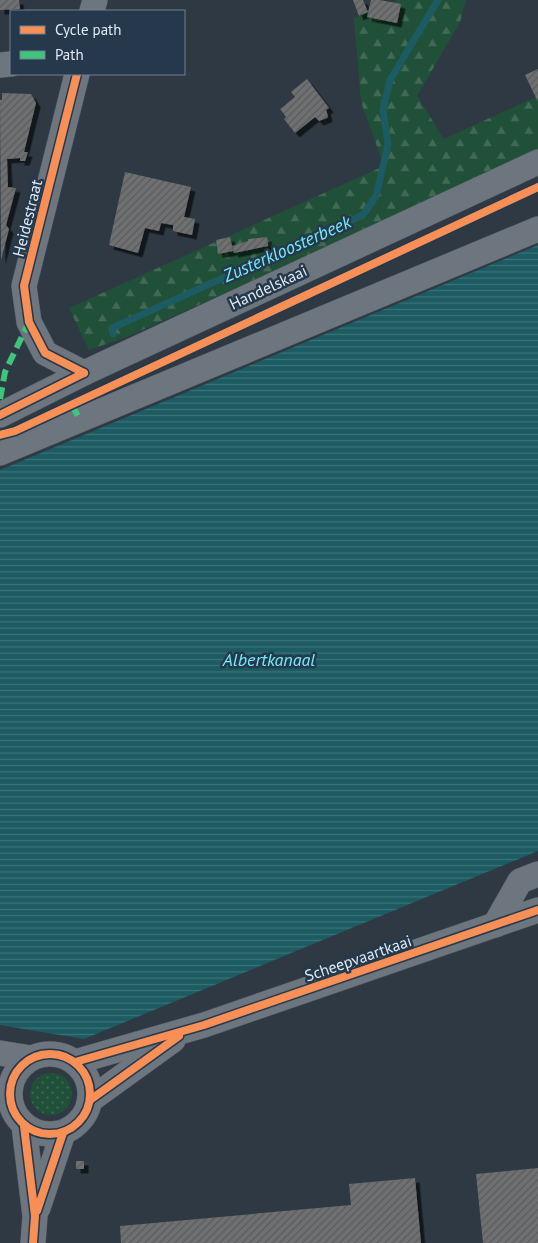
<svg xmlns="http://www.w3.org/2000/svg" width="538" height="1243" viewBox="0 0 538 1243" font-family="'PT Sans',sans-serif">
<defs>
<pattern id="grass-dots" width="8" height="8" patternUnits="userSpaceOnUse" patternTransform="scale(1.25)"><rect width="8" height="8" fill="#215038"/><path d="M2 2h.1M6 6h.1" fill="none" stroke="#416955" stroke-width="1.8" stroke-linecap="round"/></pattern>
<pattern id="forest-firs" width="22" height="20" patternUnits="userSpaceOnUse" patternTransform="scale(1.25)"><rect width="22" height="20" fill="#215038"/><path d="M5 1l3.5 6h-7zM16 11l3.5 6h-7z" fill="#416955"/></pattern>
<pattern id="water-rules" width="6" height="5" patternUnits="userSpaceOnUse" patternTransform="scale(1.25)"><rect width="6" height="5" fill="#1b5b61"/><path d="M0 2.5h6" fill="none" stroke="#3c7378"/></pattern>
<pattern id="building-hatch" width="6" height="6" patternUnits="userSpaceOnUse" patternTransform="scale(1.25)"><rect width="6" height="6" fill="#6f7071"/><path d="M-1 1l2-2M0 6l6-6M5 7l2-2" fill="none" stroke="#595b5e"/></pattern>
<filter id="shadow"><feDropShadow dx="4.5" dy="4.5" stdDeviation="0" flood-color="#0009"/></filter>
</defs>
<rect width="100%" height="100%" fill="#2e3944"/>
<circle fill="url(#grass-dots)" cx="51" cy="1094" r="21"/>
<path fill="url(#forest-firs)" d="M398 0H466L460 22 417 96 444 139 538 96V153L129 336 89 350 69 308 384 166 361 102 354 18Z"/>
<path fill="url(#water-rules)" d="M538 245V851L84 1039 0 1025V470Z"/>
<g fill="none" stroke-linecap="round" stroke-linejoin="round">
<path stroke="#1b5b61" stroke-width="7" d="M113 334 112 328 363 215 376 196 388 145 383 109 390 80 438 0"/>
</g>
<g fill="url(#building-hatch)" filter="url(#shadow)">
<path d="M0 0H19L20 9 0 10Z"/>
<path d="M353 0H363L368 12 359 16Z"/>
<path d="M371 0H380L401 4 397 23 367 17Z"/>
<path d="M538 69V102L525 75Z"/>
<path d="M307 79 329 108 326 110 328 116 327 118 319 121 315 117 295 133 284 119 286 117 280 109 295 97 291 92Z"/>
<path d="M2 93 31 94 36 103 24 152H28L25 161H20V158L7 159 8 187 16 188 6 225 9 229 1 260 0 100H2Z"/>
<path d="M125 172 191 187 184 217 195 219 192 235 173 231V225L161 223 159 231 145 228 138 253 109 245Z"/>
<path d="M230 237 233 251 218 254 216 240Z"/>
<path d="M267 237 268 246 234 253 232 246 248 241V239Z"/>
<rect x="76" y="1161" width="8" height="8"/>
<path d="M538 1168V1243H483L476 1174Z"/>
<path d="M415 1178 421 1243H121L120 1226 351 1205 349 1184Z"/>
</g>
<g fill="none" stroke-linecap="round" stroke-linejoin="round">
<defs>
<g id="minor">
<path d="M92 11 95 0"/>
<path d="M0 65 11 64"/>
<path d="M77 74 24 286 29 322 45 353 84 373"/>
<path d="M0 415 84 373 538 162"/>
<path d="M0 453 538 229"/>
<path d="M495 925 520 881 538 874"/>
<path d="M0 1053 31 1058"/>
<circle cx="50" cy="1094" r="40"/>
<path d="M75 1062 204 1025 538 910"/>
<path d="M90 1100 173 1040"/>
<path d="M24 1126 35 1216 33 1243"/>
<path d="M38 1208 63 1133"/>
</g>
</defs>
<use href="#minor" stroke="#4c555f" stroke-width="26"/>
<use href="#minor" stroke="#6d757e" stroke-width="25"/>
<g stroke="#40c37c" stroke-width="6" stroke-dasharray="12 6" stroke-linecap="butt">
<path d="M0 399 5 372 29 322"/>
<path d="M72 405 80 420"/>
</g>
<defs>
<g id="cycleway">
<path d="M77 74 24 286 29 322 45 353 84 373"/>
<path d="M0 415 84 373"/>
<path d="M0 435 15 431 538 187"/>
<circle cx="50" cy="1094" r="40"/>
<path d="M75 1062 204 1025 538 910"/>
<path d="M90 1100 179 1036"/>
<path d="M24 1126 35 1216 33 1243"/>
<path d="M37 1211 63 1133"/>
</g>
</defs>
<use href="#cycleway" stroke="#26394c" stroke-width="11"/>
<use href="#cycleway" stroke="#f78f57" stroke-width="8"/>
</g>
<g text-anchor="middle" stroke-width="5" stroke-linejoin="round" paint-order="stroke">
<g font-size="16" fill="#dfeaf6" stroke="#26394c">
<text transform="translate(27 218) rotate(-76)" y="6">Heidestraat</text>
<text transform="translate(268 287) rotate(-25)" y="6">Handelskaai</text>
<text transform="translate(358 958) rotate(-19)" y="6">Scheepvaartkaai</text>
</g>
<g font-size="18" font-style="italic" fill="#70eefa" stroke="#26394c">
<text transform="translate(287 249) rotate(-24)" y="6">Zusterkloosterbeek</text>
<text x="269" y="666">Albertkanaal</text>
</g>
</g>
<rect x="10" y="10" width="175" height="65" fill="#26394c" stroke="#708090"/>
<rect x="20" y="26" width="25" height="8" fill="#f78f57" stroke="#708090"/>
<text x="55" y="35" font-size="15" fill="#dfeaf6">Cycle path</text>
<rect x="20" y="51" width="25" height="8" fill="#40c37c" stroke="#708090"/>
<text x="55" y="60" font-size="15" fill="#dfeaf6">Path</text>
</svg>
